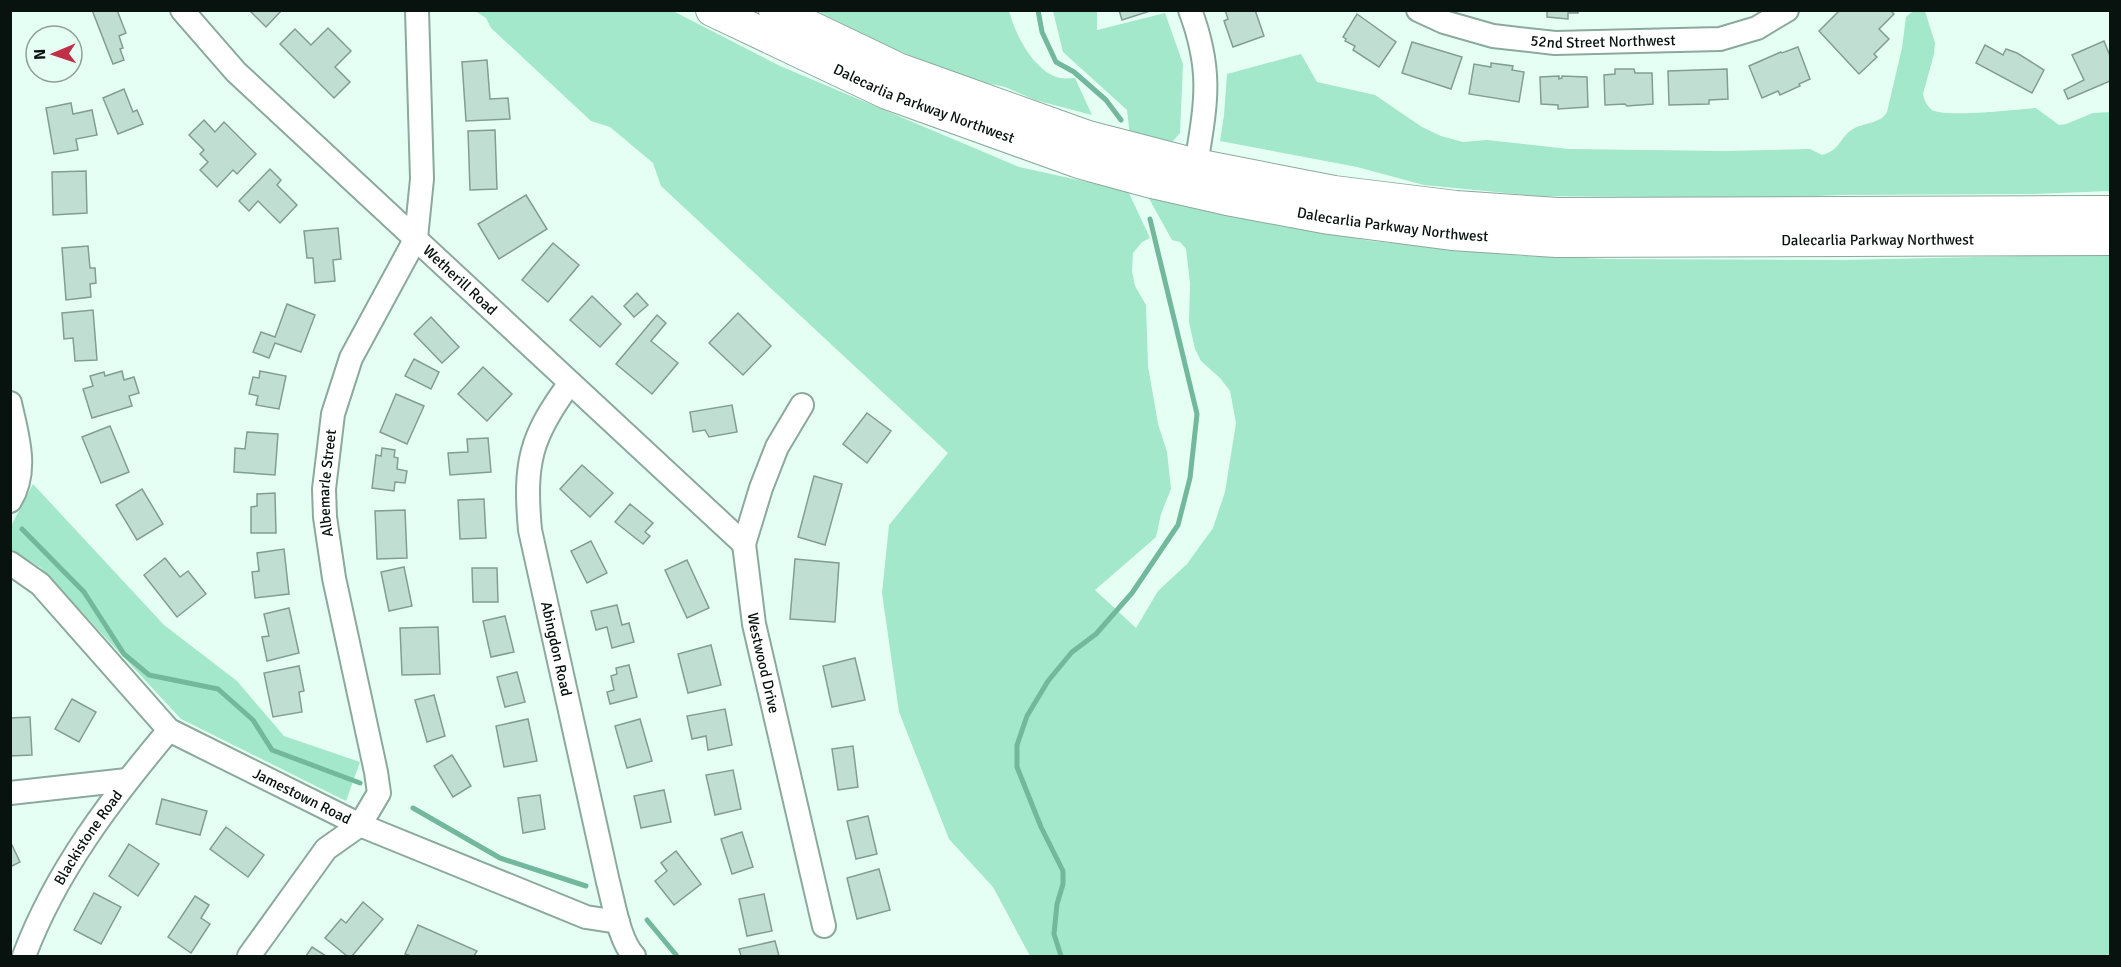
<svg xmlns="http://www.w3.org/2000/svg" width="2121" height="967" viewBox="0 0 2121 967" font-family="Signika,sans-serif">
<rect width="100%" height="100%" fill="#e6fff4"/>
<g fill="#a3e8cb">
<path d="M475 11H673L780 66 1019 167 1128 191 1150 238 1142 242 1133 253 1132 271 1135 286 1146 305 1148 366 1158 424 1167 452 1171 489 1161 514 1156 537 1095 590 1136 628 1158 591 1187 564 1213 528 1225 492 1236 423 1230 391 1220 378 1201 361 1195 349 1189 322 1190 283 1186 249 1180 242 1172 240 1147 195 1239 217 1371 241 1524 256 1610 259 1843 260 2110 254V956H1030L993 887 949 839 899 712 882 593 889 525 948 453 661 186 653 163 610 127 591 121 491 28 486 18Z"/>
<path d="M817 11H1009C1015 34 1034 72 1060 78 1065 79 1070 78 1075 78L1092 115 1035 100 1005 87 977 81 891 48Z"/>
<path d="M1053 11H1097V30L1165 13 1183 64 1180 133 1167 148 1130 136 1127 110 1063 52Z"/>
<path d="M1913 11H1925L1935 43 1934 54 1923 94C1924 100 1927 106 1932 110 1945 118 2018 109 2036 108L2059 125 2066 124 2093 113 2110 112V191L2033 194 1842 195 1763 198 1535 196 1424 185 1357 167 1220 141 1224 115 1227 74 1301 54 1317 82 1375 95 1422 127 1441 136 1463 142 1487 140 1568 149 1725 151 1810 149 1822 155C1840 150 1838 141 1850 131 1861 122 1880 125 1887 112L1902 48 1906 17Z"/>
<path d="M33 484 164 625 237 681 284 736 360 762 346 801 181 719 41 568 11 549V526Z"/>
</g>
<g fill="none" stroke-linecap="round" stroke-linejoin="round">
<g stroke="#71b89c" stroke-width="5">
<path d="M1038 10 1042 32 1056 62 1074 72 1106 100 1121 120"/>
<path d="M22 529 84 592 124 654 149 675 218 689 253 720 272 750 360 783"/>
<path d="M413 808 500 858 586 886"/>
<path d="M647 920 677 956"/>
<path d="M1061 956 1054 934 1057 904 1063 884V871L1041 827 1017 767V745L1027 716 1048 681 1072 652 1096 634 1132 593 1178 525 1190 478 1197 414 1150 219"/>
</g>
</g>
<g fill="#c0ded1" stroke="#819e91" stroke-width="1.5">
<path d="M92 10H117L126 33 119 36 123 48 120 49 124 60 113 64Z"/>
<path d="M249 10H282L266 27Z"/>
<path d="M1119 10H1153L1122 20Z"/>
<path d="M1225 10H1255L1264 36 1233 47 1224 21 1228 19Z"/>
<path d="M1543 10H1578V13H1568V19L1547 17V11Z"/>
<path d="M1840 10H1890L1894 14 1879 29 1889 39 1874 54 1877 57 1859 74 1819 31Z"/>
<path d="M1357 14 1396 42 1379 67 1353 50 1355 46 1345 41 1346 39 1343 37Z"/>
<path d="M328 28 351 51 335 67 350 82 334 98 280 44 295 29 311 45Z"/>
<path d="M2104 41 2110 56V81L2068 99 2064 90 2084 80 2072 55Z"/>
<path d="M1412 42 1462 57 1451 89 1402 73Z"/>
<path d="M1985 45 2003 55 2006 49 2017 53 2044 70 2032 93 1976 63Z"/>
<path d="M1798 47 1810 79 1799 84 1800 86 1780 95 1778 91 1762 98 1749 66 1781 52 1782 53Z"/>
<path d="M487 60 490 99 508 98 510 119 466 121 462 62Z"/>
<path d="M1491 63 1513 66 1512 70 1524 72 1519 102 1469 94 1474 64 1491 67Z"/>
<path d="M1615 69H1634L1635 73H1652L1653 104 1627 106 1625 104 1605 105 1604 75 1615 74Z"/>
<path d="M1727 69 1728 99 1709 100V104L1669 105 1668 71Z"/>
<path d="M1559 76V79L1562 78V76L1587 77 1588 107 1558 109V105L1541 104 1540 77Z"/>
<path d="M124 89 133 112 137 110 143 124 118 134 103 98Z"/>
<path d="M71 103 73 114 92 110 97 135 76 139 78 150 54 154 46 108Z"/>
<path d="M204 120 215 132 224 122 256 154 237 174 233 170 217 187 200 170 208 162 200 154 204 150 189 135Z"/>
<path d="M495 130 497 189 470 190 468 131Z"/>
<path d="M270 169 281 180 277 185 297 205 280 223 258 201 249 211 239 201Z"/>
<path d="M86 171 87 213 53 215 52 172Z"/>
<path d="M526 195 547 229 499 259 478 224Z"/>
<path d="M338 228 341 259 333 260 335 281 315 283 313 258H307L304 231Z"/>
<path d="M553 243 579 265 548 302 522 280Z"/>
<path d="M88 246 90 268H95L96 283 90 284 91 297 66 300 62 248Z"/>
<path d="M637 293 648 305 634 317 624 306Z"/>
<path d="M592 296 621 324 600 347 570 320Z"/>
<path d="M287 304 315 315 301 352 275 343 269 358 253 352 261 332 275 337Z"/>
<path d="M93 310 97 360 75 361 73 338 64 339 62 313Z"/>
<path d="M738 313 771 346 743 375 709 343Z"/>
<path d="M657 315 666 323 651 341 678 363 652 394 616 364Z"/>
<path d="M431 317 459 347 442 363 414 334Z"/>
<path d="M414 359 439 372 431 389 405 376Z"/>
<path d="M483 367 512 394 487 421 458 394Z"/>
<path d="M122 371 124 380 134 377 139 393 129 396 132 406 92 418 83 389 93 386 90 376 104 372 105 376Z"/>
<path d="M260 371 286 376 279 409 256 405 258 396 249 394 253 377 259 378Z"/>
<path d="M396 394 424 406 407 444 380 432Z"/>
<path d="M732 405 737 432 709 437 705 430 693 432 690 412Z"/>
<path d="M867 413 891 431 867 463 843 444Z"/>
<path d="M110 426 129 472 101 483 82 437Z"/>
<path d="M247 432 278 434 275 475 234 472 235 448 245 449Z"/>
<path d="M488 438 491 472 450 475 448 453 468 452 467 439Z"/>
<path d="M382 448 395 450 394 457 398 458 397 469 407 471 405 483 395 482 394 491 372 488 376 455 381 456Z"/>
<path d="M582 465 613 493 590 517 560 489Z"/>
<path d="M814 476 842 484 825 545 798 537Z"/>
<path d="M142 489 163 524 137 540 116 505Z"/>
<path d="M275 493 276 533H251V507L257 506V494Z"/>
<path d="M484 499 486 538 460 539 458 500Z"/>
<path d="M630 504 653 523 645 532 650 536 643 544 615 522Z"/>
<path d="M405 510 407 558 377 559 375 511Z"/>
<path d="M591 541 607 573 587 583 571 551Z"/>
<path d="M284 549 289 594 255 598 252 572 259 571 257 553Z"/>
<path d="M165 558 180 577 188 571 206 594 177 617 144 575Z"/>
<path d="M795 559 839 563 835 622 790 619Z"/>
<path d="M687 560 709 608 687 618 665 570Z"/>
<path d="M404 567 412 606 389 611 381 572Z"/>
<path d="M472 568H497L498 602H473Z"/>
<path d="M617 605 622 625 629 623 634 642 612 648 607 627 596 630 591 611Z"/>
<path d="M289 608 299 653 267 661 262 637 269 636 264 614Z"/>
<path d="M505 616 514 652 491 657 483 621Z"/>
<path d="M438 627 440 674 402 675 400 628Z"/>
<path d="M711 645 721 685 688 693 678 654Z"/>
<path d="M855 658 865 700 832 707 823 666Z"/>
<path d="M629 665 637 697 610 704 607 692 614 690 611 676 617 674 616 668Z"/>
<path d="M299 666 304 691 299 692 302 712 273 717 264 673Z"/>
<path d="M517 672 525 702 505 707 497 677Z"/>
<path d="M434 695 445 736 427 742 415 700Z"/>
<path d="M72 699 96 712 79 742 55 729Z"/>
<path d="M725 709 732 745 708 750 706 736 692 739 687 716Z"/>
<path d="M30 717 32 755 10 756V718Z"/>
<path d="M528 719 537 761 504 767 496 726Z"/>
<path d="M640 719 652 761 627 768 615 726Z"/>
<path d="M853 746 858 787 838 790 832 749Z"/>
<path d="M452 755 471 786 453 797 434 766Z"/>
<path d="M733 770 741 809 715 815 706 775Z"/>
<path d="M664 790 671 822 641 828 634 796Z"/>
<path d="M540 795 545 829 523 833 518 798Z"/>
<path d="M162 799 207 811 200 835 156 824Z"/>
<path d="M868 816 877 854 856 859 847 821Z"/>
<path d="M226 827 264 855 248 877 210 849Z"/>
<path d="M742 832 753 867 732 874 721 839Z"/>
<path d="M10 841 20 862 10 867Z"/>
<path d="M129 844 159 864 138 896 109 876Z"/>
<path d="M676 851 701 884 674 905 655 881 667 871 661 863Z"/>
<path d="M879 869 890 910 857 919 847 878Z"/>
<path d="M94 893 121 907 101 944 74 930Z"/>
<path d="M764 894 772 931 747 936 739 899Z"/>
<path d="M195 896 209 905 201 918 210 924 191 953 168 937Z"/>
<path d="M363 902 383 919 352 956H347L325 938 341 919 346 923Z"/>
<path d="M418 925 477 951 474 956H411L405 954Z"/>
<path d="M775 941 779 956H741L739 949Z"/>
<path d="M312 947 326 956H306Z"/>
</g>
<g fill="none" stroke-linecap="round" stroke-linejoin="round">
<defs>
<g id="minor">
<path id="s1" d="M182 10 236 72 744 544"/>
<path d="M1190 10C1213 71 1206 103 1196 165"/>
<path id="s2" d="M1418 10 1444 22 1493 36 1555 43 1720 39 1757 28 1787 10"/>
<path id="s3" d="M570 383C530 437 524 463 530 530L608 882C614 904 619 940 634 956"/>
<path d="M10 403C17 435 29 471 10 501"/>
<path id="s4" d="M802 405 777 447 761 488 744 544 754 624 824 926"/>
<path id="s5" d="M10 563 40 584 169 730 360 825 586 917 618 922"/>
<path d="M10 793 127 780"/>
<path id="s6" d="M24 956C56 871 111 799 169 730"/>
<path id="s7" d="M249 956 326 849 360 825 379 793 376 772 334 578 325 517 324 489 333 414 351 358 416 238 422 179 417 10"/>
</g>
<g id="secondary">
<path id="s8" d="M712 10 887 93 1079 162 1152 182 1227 199 1329 218 1452 234 1556 241 2110 239"/>
<path d="M775 10 898 69 1088 137 1196 165 1334 192 1456 207 1558 214 2110 212"/>
</g>
</defs>
<use href="#minor" stroke="#8ba99c" stroke-width="26"/>
<use href="#secondary" stroke="#8ba99c" stroke-width="34"/>
<use href="#minor" stroke="#fff" stroke-width="22"/>
<use href="#secondary" stroke="#fff" stroke-width="32"/>
</g>
<g text-anchor="middle" stroke-width="4.5" stroke-linejoin="round" paint-order="stroke">
<g font-size="15" fill="#08120e" stroke="#e6fff4">
<text dy="5" stroke="none"><textPath href="#s2" startOffset="190">52nd Street Northwest</textPath></text>
<text dy="5" stroke="none"><textPath href="#s8" startOffset="232">Dalecarlia Parkway Northwest</textPath></text>
<text dy="5" stroke="none"><textPath href="#s8" startOffset="718">Dalecarlia Parkway Northwest</textPath></text>
<text dy="5" stroke="none"><textPath href="#s8" startOffset="1204">Dalecarlia Parkway Northwest</textPath></text>
<text dy="5" stroke="none"><textPath href="#s1" startOffset="388">Wetherill Road</textPath></text>
<text dy="5" stroke="none"><textPath href="#s7" startOffset="526">Albemarle Street</textPath></text>
<text dy="5" stroke="none"><textPath href="#s3" startOffset="279">Abingdon Road</textPath></text>
<text dy="5" stroke="none"><textPath href="#s4" startOffset="272">Westwood Drive</textPath></text>
<text dy="5" stroke="none"><textPath href="#s5" startOffset="380">Jamestown Road</textPath></text>
<text dy="5" stroke="none"><textPath href="#s6" startOffset="135">Blackistone Road</textPath></text>
</g>
</g>
<rect width="2121" height="967" fill="none" stroke="#08120e" stroke-width="24"/>
<g transform="translate(54 54) rotate(268)"><circle r="28" fill="#e6fff4" stroke="#8da098" stroke-width="1.5"/>
<path d="M0-4.5L10 22L0 15L-10 22Z" fill="#bf2f46"/>
<text y="-9" font-size="16" font-weight="bold" text-anchor="middle" fill="#08120e">N</text>
</g>
</svg>
